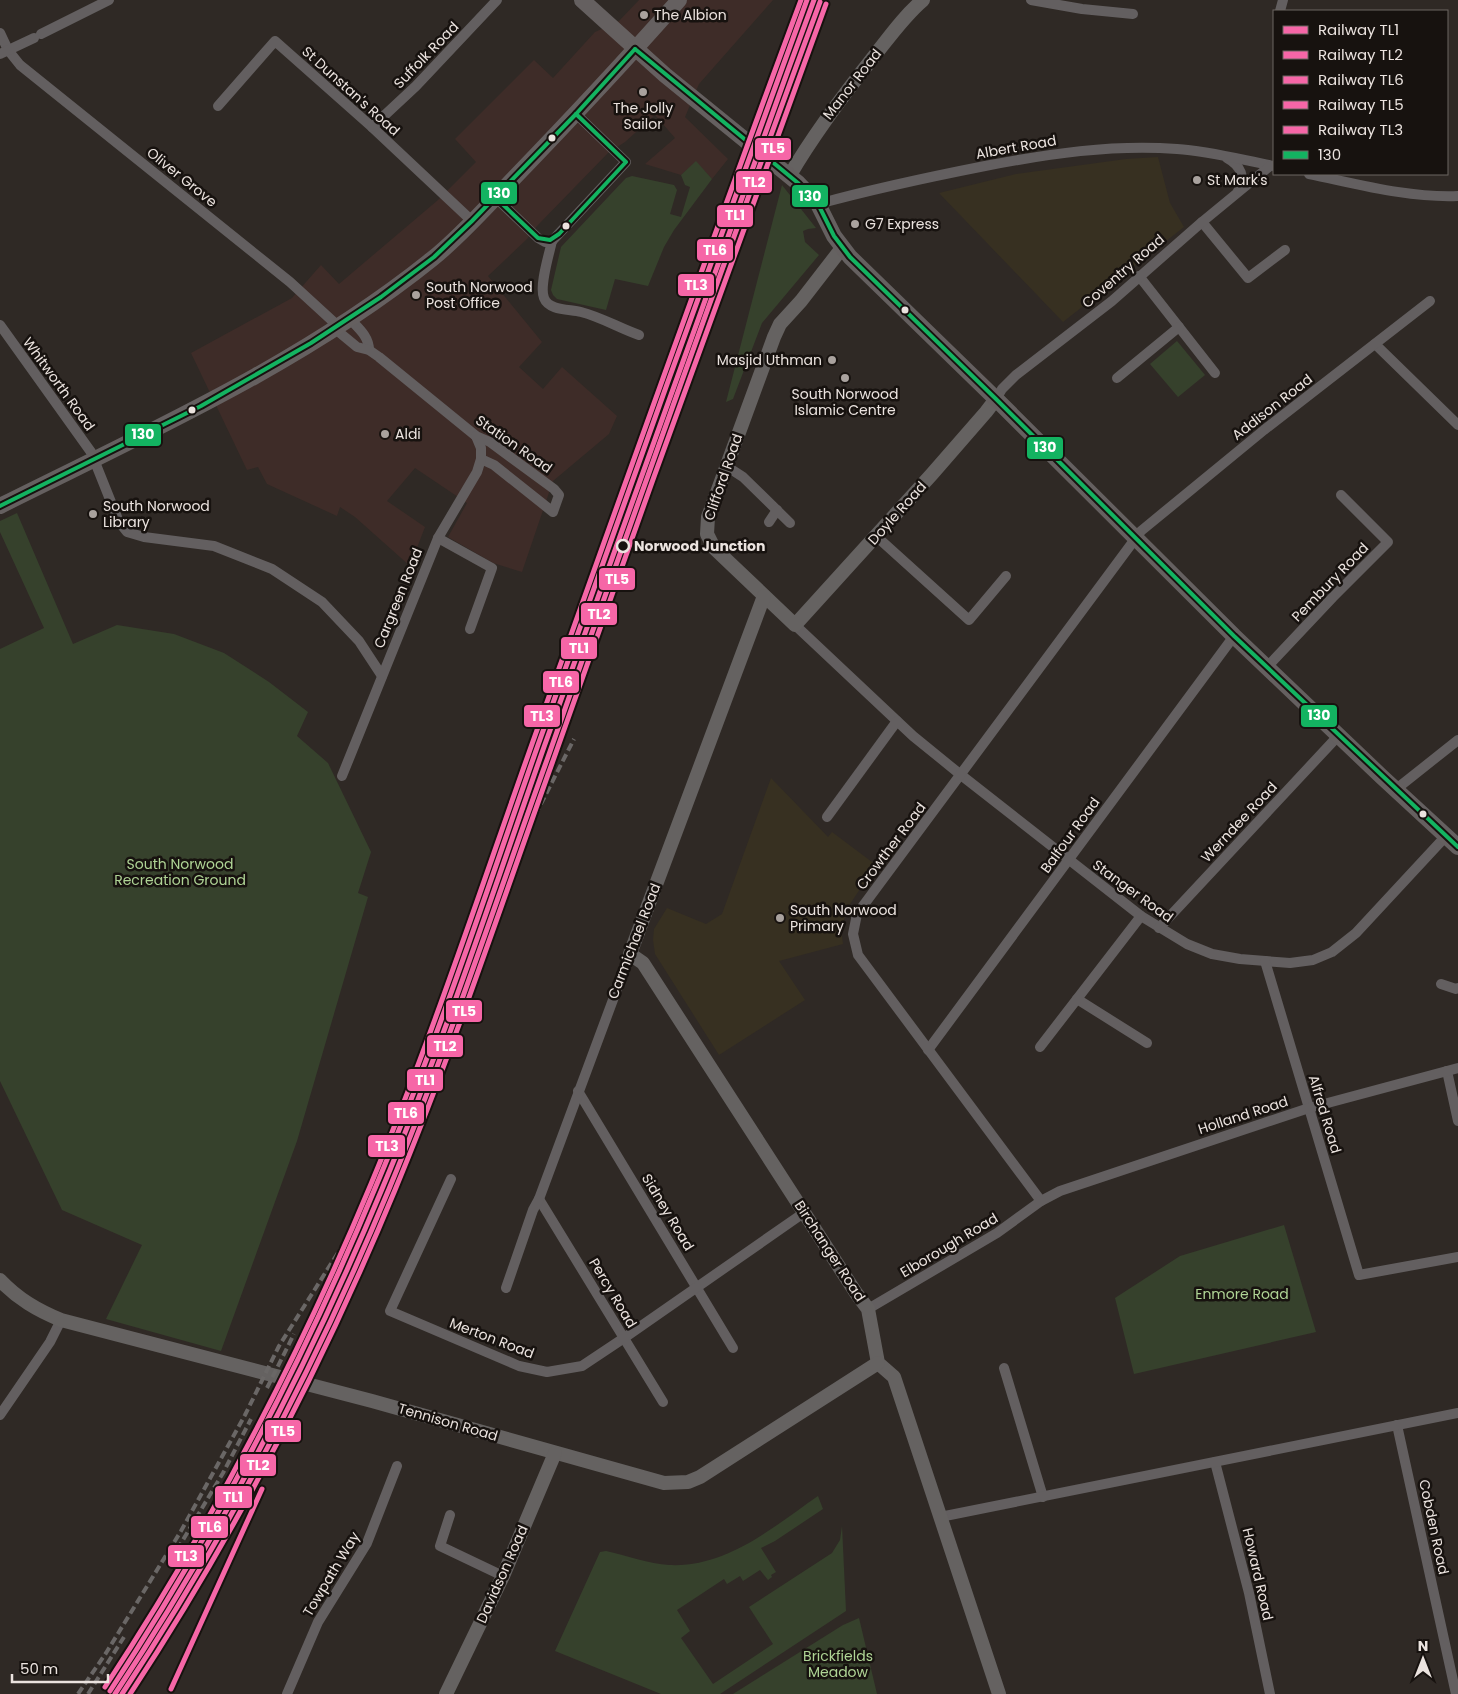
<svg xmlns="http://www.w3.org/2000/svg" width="1458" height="1694" viewBox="0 0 1458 1694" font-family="Poppins,sans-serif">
<rect width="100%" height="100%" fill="#2f2925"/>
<path fill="#3e2c28" d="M639 0H773L699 84 685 117 728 159 712 179 696 162 681 175 645 164 675 138 655 115 625 142 608 153 537 226 527 239 488 276 542 342 519 367 543 389 562 367 617 416 609 434 553 481 522 572 493 563 448 537 467 503 415 468 387 501 425 527 410 566 355 517 340 507 337 516 267 484 258 467 247 470 191 353 292 298 321 265 339 284 438 200 476 162 455 139 534 60 553 78 595 32 619 21Z"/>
<g fill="#373021">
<path d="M1158 157 1170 203 1184 227 1063 322 939 193 1016 174 1126 159Z"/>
<path d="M771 778 828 837 832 832 876 865 848 907 841 929 843 944 779 961 805 1000 719 1055 655 954 653 940 654 929 667 908 706 924 722 914Z"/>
</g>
<g fill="#36412c">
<path d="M696 161 712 179 674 230 664 247 648 286 615 279 606 310 557 299 553 295 551 290 561 247 626 178 632 176 674 185 677 190 670 214 681 217 690 187 685 185 681 175Z"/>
<path d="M782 185 816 228 808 229 803 231 805 242 819 255 762 323 733 399 726 402Z"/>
<path d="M1177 341 1205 375 1178 397 1150 364Z"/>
<path d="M17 513 73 644 117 625 174 634 224 653 269 682 308 712 297 736 328 763 371 852 358 893 368 897 297 1141 221 1351 106 1319 142 1245 62 1210 0 1081V649L44 628 0 532V521Z"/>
<path d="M1284 1225 1316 1332 1134 1374 1115 1298 1180 1256Z"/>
<path d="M818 1496 823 1509 775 1541 761 1548 776 1572 771 1575 772 1577 768 1580 760 1570 743 1581 740 1576 727 1584 724 1579 677 1610 690 1631 681 1638 713 1684 773 1644 749 1607 832 1553 840 1540 842 1526 846 1611 720 1694H661L555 1651 600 1552 606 1551C625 1555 650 1564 669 1565 727 1568 773 1527 818 1496Z"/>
<path d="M859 1618 877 1694H733L843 1625Z"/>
</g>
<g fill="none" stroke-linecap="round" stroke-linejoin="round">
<g stroke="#635f60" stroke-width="10">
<path d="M1031 0 1082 9 1133 14"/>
<path d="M1280 11 1283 0"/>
<path d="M0 33 8 50 20 65 290 282 338 326"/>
<path d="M41 34 109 0"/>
<path d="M0 54 34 38"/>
<path d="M218 106 275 41 372 127 472 221"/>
<path d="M372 127 416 86 497 0"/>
<path d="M1227 158C1240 165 1247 178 1238 191"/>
<path d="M1309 174C1358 184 1408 198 1458 196"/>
<path d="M495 197 538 238 545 242 552 241"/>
<path d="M818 204C873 189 929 177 985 166 1048 154 1112 144 1177 149 1210 151 1242 160 1274 166"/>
<path d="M1202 222 1248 278 1285 250"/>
<path d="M552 241 626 162 576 114"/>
<path d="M552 241C549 255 539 286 544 298 549 311 570 309 581 312 601 317 619 328 639 335"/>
<path d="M1139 276 1215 373"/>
<path d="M349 318C358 328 369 336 369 350"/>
<path d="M0 325 91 452 119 522 127 532 144 537 214 546 272 569 322 602 359 641 382 676"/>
<path d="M334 328 357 347 369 350 379 357 476 436 490 442 554 489 559 495 553 512 494 465 481 459"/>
<path d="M1375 344 1458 425"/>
<path d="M1117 378 1179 327"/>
<path d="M996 399 1002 389 1016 375 1112 301 1202 222 1270 166"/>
<path d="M726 466 743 477 790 523"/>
<path d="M769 522 777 510"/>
<path d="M876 536 969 620 1006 576"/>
<path d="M438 538 492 568 470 629"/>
<path d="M795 625 913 736 961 775 1141 916 1187 944 1212 954 1240 959 1290 963 1313 960 1332 952 1356 933 1446 836"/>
<path d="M1267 667 1333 597 1388 542 1341 495"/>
<path d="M342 776 438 538 477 472 481 459V448L476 436"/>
<path d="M1395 790 1458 740"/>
<path d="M827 817 897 721"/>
<path d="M1159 928 1339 735"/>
<path d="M1265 961 1359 1275 1458 1257"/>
<path d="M1441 984 1456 989 1458 988"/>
<path d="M1077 999 1147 1043"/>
<path d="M1040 1047 1141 916"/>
<path d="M928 1050 1234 636"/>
<path d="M1447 1071 1458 1121"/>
<path d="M578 1091 733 1348"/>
<path d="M451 1179 390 1311 519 1366 547 1372 582 1366 624 1338 805 1212"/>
<path d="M539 1199 663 1402"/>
<path d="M1041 1201 858 955 853 934 857 914 1141 531 1264 430 1430 301"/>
<path d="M506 1288 533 1210 539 1199 630 954"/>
<path d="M868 1309 997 1233 1041 1201 1060 1191 1309 1108 1458 1068"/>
<path d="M1004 1368 1043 1497"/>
<path d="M0 1415 50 1342 61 1320"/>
<path d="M1397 1425 1456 1694"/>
<path d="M1215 1462 1249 1593 1270 1694"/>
<path d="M450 1515 440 1546 503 1576"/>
<path d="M940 1517 1458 1413"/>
<path d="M287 1694 318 1622 367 1543 397 1466"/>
</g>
<g stroke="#656261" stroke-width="14">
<path d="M790 175C815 132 844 94 875 55 890 36 905 15 923 0"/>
<path d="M842 248 801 301 780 324 774 337 708 517 707 534 714 548 795 625 932 474 986 412 996 399"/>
<path d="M764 596 630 954 643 963 856 1293 868 1309 878 1363 894 1377 999 1694"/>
<path d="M0 1280C18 1299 37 1310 61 1320L372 1401 664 1483 688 1482 700 1477 878 1363"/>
<path d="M446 1694 503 1576 555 1453"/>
</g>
<g stroke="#656060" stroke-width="16">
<path d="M582 0 665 75 798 183 818 204 834 236 850 257 996 399 1234 636 1382 777 1458 847"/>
<path d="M0 506C148 432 303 363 432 259 461 236 490 203 515 177 571 119 626 60 679 0"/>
</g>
<g stroke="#6a6766" stroke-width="4" stroke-dasharray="8 4" stroke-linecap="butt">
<path d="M726 257 760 182"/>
<path d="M500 891 518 849 574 739"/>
<path d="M267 1388 294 1334"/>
<path d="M171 1560 223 1473 251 1419"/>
<path d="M78 1694 106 1653 181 1531 245 1415 279 1346 360 1218"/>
<path d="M88 1694 124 1637"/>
</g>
<defs>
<g id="bus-1">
<path d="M635 49 798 183 818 204 834 236 850 257 996 399 1234 636 1458 847"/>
<path d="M495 197 538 238 550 240 559 234 626 162 576 114"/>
<path d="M0 506 201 406 311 343 381 297 434 257 472 221 576 114 635 49"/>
</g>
</defs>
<use href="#bus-1" stroke="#17120f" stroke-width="8"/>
<use href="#bus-1" stroke="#13b361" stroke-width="4"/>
<defs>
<path id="rail-1" d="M115 1694C220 1535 309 1364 382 1189 443 1044 492 895 544 747 633 497 722 248 814 0"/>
<path id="rail-2" d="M122 1694C227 1535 316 1365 389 1189 448 1047 496 901 548 757 637 505 727 253 820 2"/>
<path id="rail-3" d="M110 1691C214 1532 303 1362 376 1186 437 1042 486 893 538 745 627 496 715 248 807 0"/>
<path id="rail-4" d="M130 1694C234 1536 323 1364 395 1190 454 1048 502 902 554 758 643 506 733 255 826 4"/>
<g id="rail-5">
<path d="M105 1687C209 1529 298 1359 371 1184 431 1040 480 891 532 744 621 495 709 247 801 0"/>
<path d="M171 1689 262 1489"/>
</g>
</defs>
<use href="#rail-1" stroke="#17120f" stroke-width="9"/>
<use href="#rail-2" stroke="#17120f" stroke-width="9"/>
<use href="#rail-3" stroke="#17120f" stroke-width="9"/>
<use href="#rail-4" stroke="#17120f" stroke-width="9"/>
<use href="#rail-5" stroke="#17120f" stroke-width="9"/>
<use href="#rail-1" stroke="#f666a7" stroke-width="5"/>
<use href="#rail-2" stroke="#f666a7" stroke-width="5"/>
<use href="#rail-3" stroke="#f666a7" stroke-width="5"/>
<use href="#rail-4" stroke="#f666a7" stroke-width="5"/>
<use href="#rail-5" stroke="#f666a7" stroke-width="5"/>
</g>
<g fill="#a9a29e" stroke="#17120f" stroke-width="2">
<circle cx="644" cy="15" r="5"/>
<circle cx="643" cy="92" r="5"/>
<circle cx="1197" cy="180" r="5"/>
<circle cx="855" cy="224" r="5"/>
<circle cx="416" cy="295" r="5"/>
<circle cx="832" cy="360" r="5"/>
<circle cx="845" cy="378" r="5"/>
<circle cx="385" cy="434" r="5"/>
<circle cx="93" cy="514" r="5"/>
<circle cx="780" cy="918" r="5"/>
</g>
<g fill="#ebe3df" stroke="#17120f" stroke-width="2">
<circle cx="552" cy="138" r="4.5"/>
<circle cx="566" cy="226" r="4.5"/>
<circle cx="905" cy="310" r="4.5"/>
<circle cx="192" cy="410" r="4.5"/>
<circle cx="1423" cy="814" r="4.5"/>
</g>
<circle fill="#17120f" stroke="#ebe3df" stroke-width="2.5" cx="623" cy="546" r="6"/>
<g text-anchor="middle" stroke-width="5" stroke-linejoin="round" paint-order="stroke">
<g font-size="14" fill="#ebe3df" stroke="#17120f" text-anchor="start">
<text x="654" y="20">The Albion</text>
<text x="643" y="113" text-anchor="middle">The Jolly<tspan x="643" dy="16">Sailor</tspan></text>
<text x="1207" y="185">St Mark's</text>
<text x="865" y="229">G7 Express</text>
<text x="426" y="292">South Norwood<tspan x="426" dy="16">Post Office</tspan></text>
<text x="822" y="365" text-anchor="end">Masjid Uthman</text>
<text x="845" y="399" text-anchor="middle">South Norwood<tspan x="845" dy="16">Islamic Centre</tspan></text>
<text x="395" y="439">Aldi</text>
<text x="103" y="511">South Norwood<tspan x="103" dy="16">Library</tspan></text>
<text x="790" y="915">South Norwood<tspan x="790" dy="16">Primary</tspan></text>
</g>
<g font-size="14" fill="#ebe3df" stroke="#17120f">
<text transform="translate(426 55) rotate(-46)" y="5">Suffolk Road</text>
<text transform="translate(852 84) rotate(-52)" y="5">Manor Road</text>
<text transform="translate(351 91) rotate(42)" y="5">St Dunstan's Road</text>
<text transform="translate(1016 147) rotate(-10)" y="5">Albert Road</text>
<text transform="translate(182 177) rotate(39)" y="5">Oliver Grove</text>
<text transform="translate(1123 271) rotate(-41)" y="5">Coventry Road</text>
<text transform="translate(59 384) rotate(54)" y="5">Whitworth Road</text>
<text transform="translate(1272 407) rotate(-38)" y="5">Addison Road</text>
<text transform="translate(514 444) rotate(35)" y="5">Station Road</text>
<text transform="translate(723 477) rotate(-71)" y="5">Clifford Road</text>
<text transform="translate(897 513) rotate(-48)" y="5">Doyle Road</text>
<text transform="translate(1330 582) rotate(-46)" y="5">Pembury Road</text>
<text transform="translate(398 598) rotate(-68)" y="5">Cargreen Road</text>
<text transform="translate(1239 822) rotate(-47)" y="5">Werndee Road</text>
<text transform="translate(1070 835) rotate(-54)" y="5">Balfour Road</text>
<text transform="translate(891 846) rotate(-53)" y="5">Crowther Road</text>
<text transform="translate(1133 891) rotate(36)" y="5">Stanger Road</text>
<text transform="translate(634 941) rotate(-69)" y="5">Carmichael Road</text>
<text transform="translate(1325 1114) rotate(73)" y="5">Alfred Road</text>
<text transform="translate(1243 1115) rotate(-18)" y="5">Holland Road</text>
<text transform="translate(668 1212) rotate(59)" y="5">Sidney Road</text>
<text transform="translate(949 1245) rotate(-31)" y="5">Elborough Road</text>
<text transform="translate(830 1251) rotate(57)" y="5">Birchanger Road</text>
<text transform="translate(613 1293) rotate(59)" y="5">Percy Road</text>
<text transform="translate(492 1338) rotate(21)" y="5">Merton Road</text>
<text transform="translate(448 1422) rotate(16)" y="5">Tennison Road</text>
<text transform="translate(1434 1527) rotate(78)" y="5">Cobden Road</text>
<text transform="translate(331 1574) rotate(-59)" y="5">Towpath Way</text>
<text transform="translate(502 1574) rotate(-66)" y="5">Davidson Road</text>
<text transform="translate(1258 1574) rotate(77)" y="5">Howard Road</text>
</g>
<g font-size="14" font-weight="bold" fill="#ebe3df" stroke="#17120f" text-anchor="start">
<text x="634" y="551">Norwood Junction</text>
</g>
<g font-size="14" fill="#afd495" stroke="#17120f">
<text x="180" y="869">South Norwood<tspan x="180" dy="16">Recreation Ground</tspan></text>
<text x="1242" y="1299">Enmore Road</text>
<text x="838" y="1661">Brickfields<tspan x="838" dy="16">Meadow</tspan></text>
</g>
</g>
<g stroke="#17120f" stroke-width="2">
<rect x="754" y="137" width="38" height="24" rx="5" fill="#f666a7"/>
<rect x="735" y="170" width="38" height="24" rx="5" fill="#f666a7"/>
<rect x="480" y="181" width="38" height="24" rx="5" fill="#13b361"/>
<rect x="791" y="184" width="38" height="24" rx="5" fill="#13b361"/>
<rect x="716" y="204" width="38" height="24" rx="5" fill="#f666a7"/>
<rect x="696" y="238" width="38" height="24" rx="5" fill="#f666a7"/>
<rect x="677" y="273" width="38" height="24" rx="5" fill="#f666a7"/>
<rect x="124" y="423" width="38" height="24" rx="5" fill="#13b361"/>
<rect x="1026" y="436" width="38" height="24" rx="5" fill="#13b361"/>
<rect x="598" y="567" width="38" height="24" rx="5" fill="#f666a7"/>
<rect x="580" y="602" width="38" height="24" rx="5" fill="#f666a7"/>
<rect x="560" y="636" width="38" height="24" rx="5" fill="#f666a7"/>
<rect x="542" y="670" width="38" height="24" rx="5" fill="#f666a7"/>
<rect x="1300" y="704" width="38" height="24" rx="5" fill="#13b361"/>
<rect x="523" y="704" width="38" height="24" rx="5" fill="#f666a7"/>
<rect x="445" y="999" width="38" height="24" rx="5" fill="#f666a7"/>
<rect x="426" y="1034" width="38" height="24" rx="5" fill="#f666a7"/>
<rect x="406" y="1068" width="38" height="24" rx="5" fill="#f666a7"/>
<rect x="387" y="1101" width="38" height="24" rx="5" fill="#f666a7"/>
<rect x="367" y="1134" width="39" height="24" rx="5" fill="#f666a7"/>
<rect x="264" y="1419" width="38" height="24" rx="5" fill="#f666a7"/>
<rect x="239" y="1453" width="38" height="24" rx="5" fill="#f666a7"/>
<rect x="214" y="1485" width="39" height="24" rx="5" fill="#f666a7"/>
<rect x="190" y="1515" width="39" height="24" rx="5" fill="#f666a7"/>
<rect x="167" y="1544" width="38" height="24" rx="5" fill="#f666a7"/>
</g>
<g font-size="14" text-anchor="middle" font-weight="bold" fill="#fff">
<text x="773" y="153">TL5</text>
<text x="754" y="187">TL2</text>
<text x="499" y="198">130</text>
<text x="810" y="201">130</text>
<text x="735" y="220">TL1</text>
<text x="715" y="255">TL6</text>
<text x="696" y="290">TL3</text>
<text x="143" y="439">130</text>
<text x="1045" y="452">130</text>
<text x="617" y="584">TL5</text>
<text x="599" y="619">TL2</text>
<text x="579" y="653">TL1</text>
<text x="561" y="687">TL6</text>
<text x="1319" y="720">130</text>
<text x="542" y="721">TL3</text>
<text x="464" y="1016">TL5</text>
<text x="445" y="1051">TL2</text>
<text x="425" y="1085">TL1</text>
<text x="406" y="1118">TL6</text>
<text x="387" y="1151">TL3</text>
<text x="283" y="1436">TL5</text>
<text x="258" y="1470">TL2</text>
<text x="233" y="1502">TL1</text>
<text x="210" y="1532">TL6</text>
<text x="186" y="1561">TL3</text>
</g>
<rect x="1273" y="10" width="175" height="165" fill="#17120f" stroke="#6c6662"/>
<rect x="1283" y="26" width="25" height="8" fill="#f666a7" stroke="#6c6662"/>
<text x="1318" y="35" font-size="15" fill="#ebe3df">Railway TL1</text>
<rect x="1283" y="51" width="25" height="8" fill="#f666a7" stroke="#6c6662"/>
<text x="1318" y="60" font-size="15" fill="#ebe3df">Railway TL2</text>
<rect x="1283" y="76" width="25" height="8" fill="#f666a7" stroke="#6c6662"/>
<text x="1318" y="85" font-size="15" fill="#ebe3df">Railway TL6</text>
<rect x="1283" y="101" width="25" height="8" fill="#f666a7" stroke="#6c6662"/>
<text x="1318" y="110" font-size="15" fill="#ebe3df">Railway TL5</text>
<rect x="1283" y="126" width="25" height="8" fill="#f666a7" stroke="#6c6662"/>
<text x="1318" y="135" font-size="15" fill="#ebe3df">Railway TL3</text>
<rect x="1283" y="151" width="25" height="8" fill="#13b361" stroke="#6c6662"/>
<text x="1318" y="160" font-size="15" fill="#ebe3df">130</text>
<g transform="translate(1423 1659)" stroke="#17120f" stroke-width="4" paint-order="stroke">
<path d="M0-4L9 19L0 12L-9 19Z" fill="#ebe3df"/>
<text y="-8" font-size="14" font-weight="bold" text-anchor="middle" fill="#ebe3df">N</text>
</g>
<path d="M12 1674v8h96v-8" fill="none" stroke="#ebe3df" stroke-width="2.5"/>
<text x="20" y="1674" font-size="15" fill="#ebe3df" stroke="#17120f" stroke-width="4" paint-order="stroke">50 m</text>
</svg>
